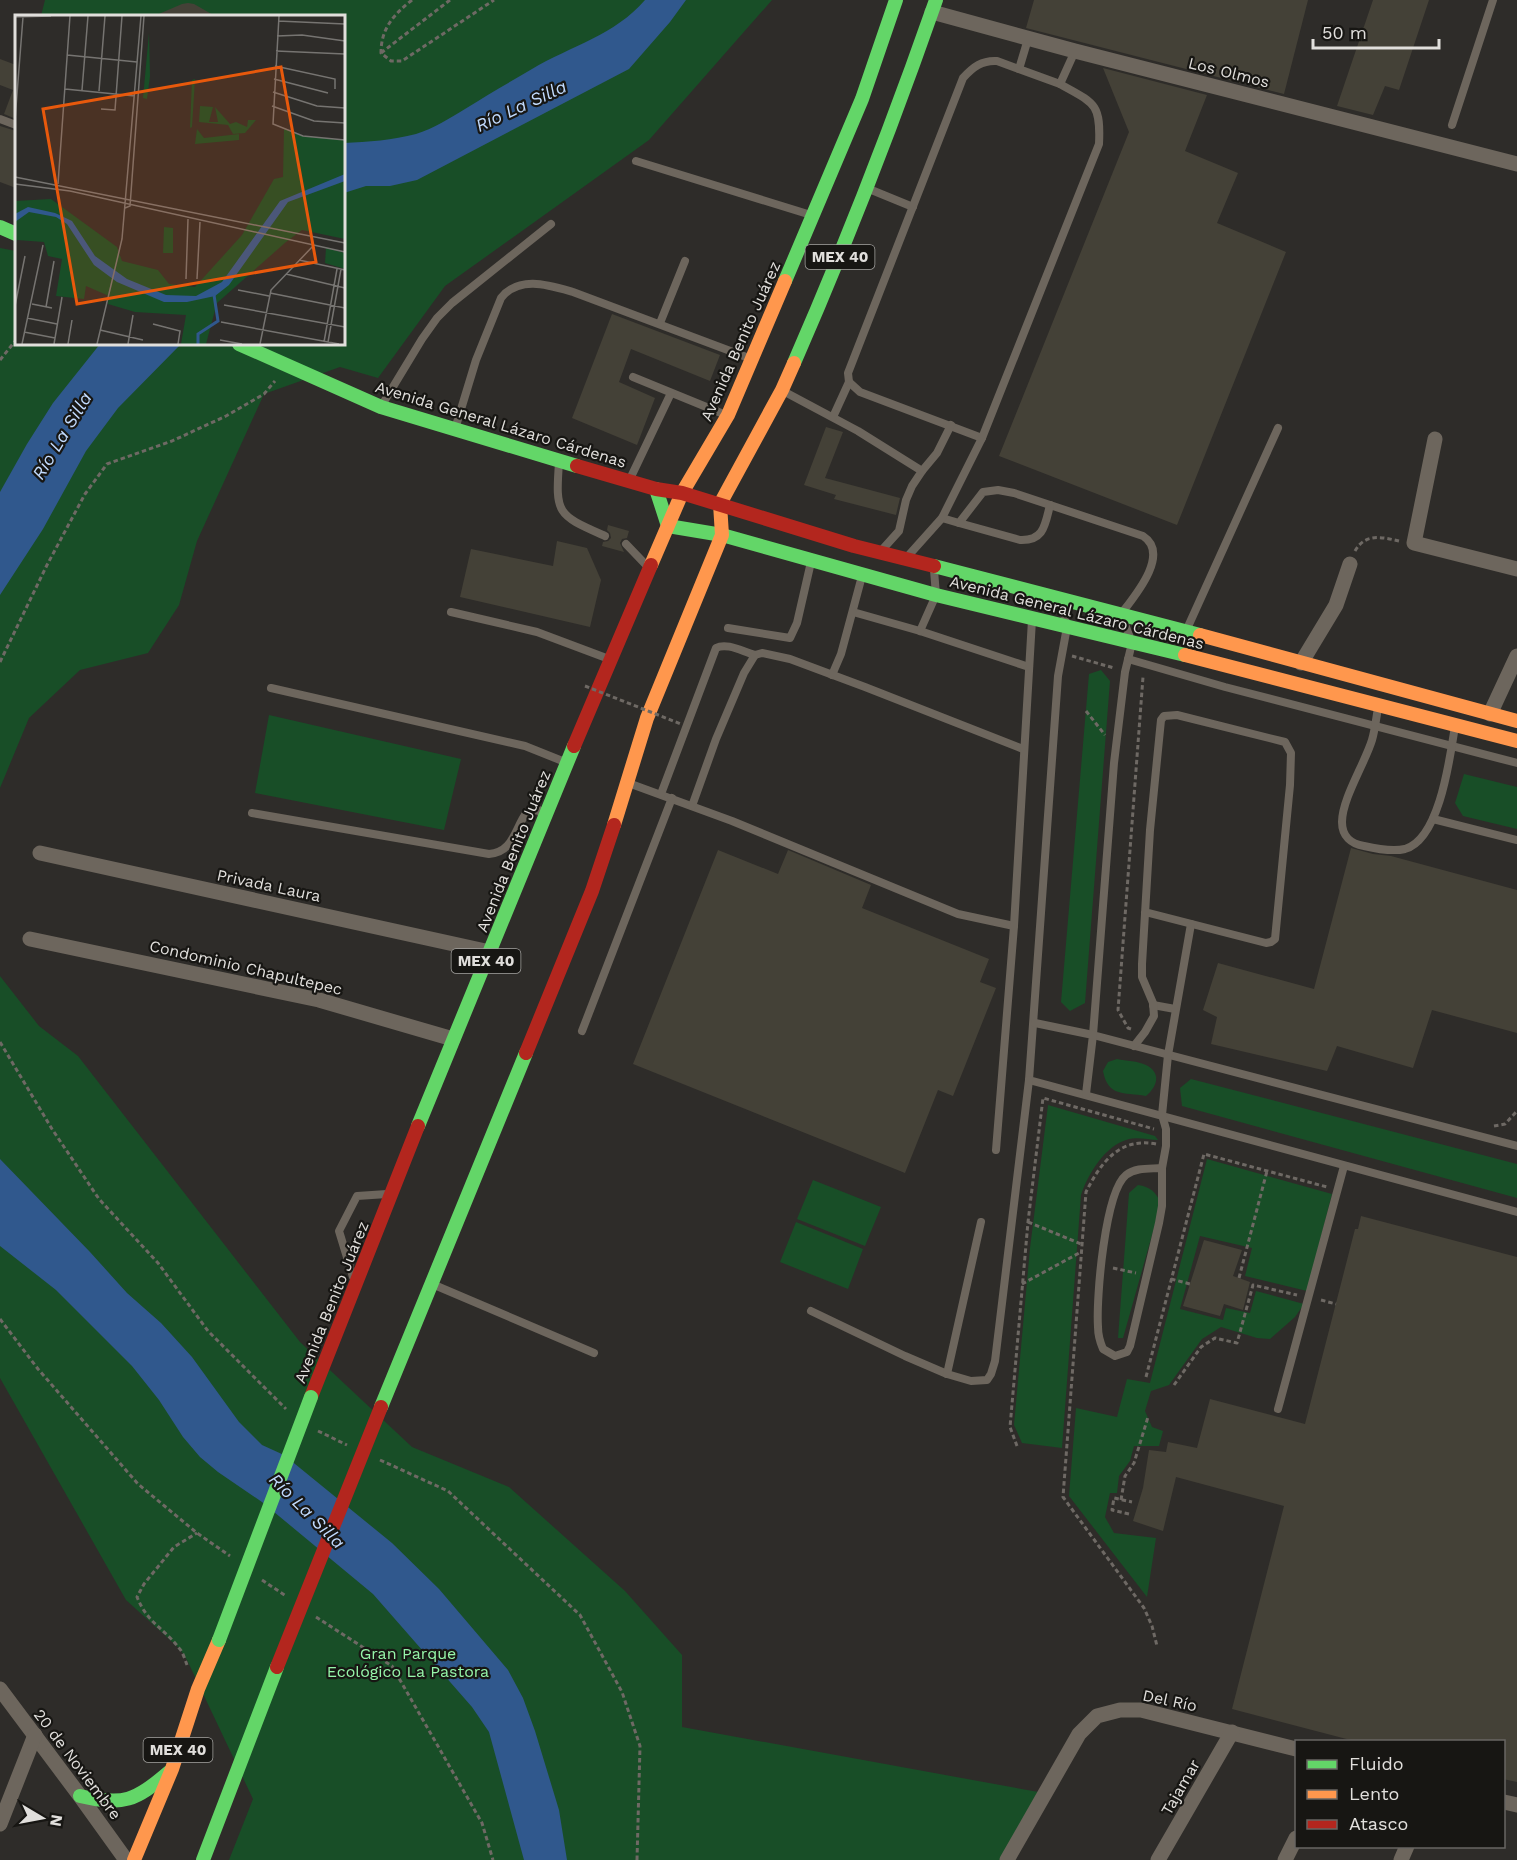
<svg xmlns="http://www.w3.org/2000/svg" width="1517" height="1860" viewBox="0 0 1517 1860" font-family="'Work Sans',sans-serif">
<rect width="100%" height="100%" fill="#2e2c29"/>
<g fill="#184e27">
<path d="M45 0H772L649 140 445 286 378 378 340 367 264 394 197 541 179 605 148 653 80 670 29 718 0 788V248L16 251V344H344V16H41Z"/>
<path d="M1101 670 1110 681 1085 1003 1070 1011 1061 1002 1089 674Z"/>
<path d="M269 715 461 759 444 830 255 793Z"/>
<path d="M1464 774 1517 787V829L1463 816 1455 803Z"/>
<path d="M0 976 39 1026 78 1056 300 1342 412 1447 509 1487 625 1591 682 1655V1727L1044 1793 1007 1860H229L253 1799 187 1660 180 1649 126 1600 0 1378Z"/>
<path d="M1117 1059C1126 1061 1138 1061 1146 1065 1162 1073 1157 1087 1146 1096 1123 1092 1108 1097 1103 1071L1108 1062Z"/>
<path d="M1191 1079 1517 1164V1198L1182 1106 1180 1088Z"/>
<path d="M1048 1105 1155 1136 1158 1140C1150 1140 1138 1137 1129 1139 1105 1145 1088 1174 1081 1195L1062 1448 1022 1443 1014 1425 1030 1248Z"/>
<path d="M1207 1159 1332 1194 1307 1291 1245 1276 1252 1248 1200 1236 1180 1309 1223 1320 1226 1308 1250 1313 1256 1291 1304 1304 1295 1317 1270 1339 1257 1338 1221 1327 1202 1339 1169 1385 1151 1391 1145 1411 1152 1427 1163 1431 1159 1446H1134L1130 1461 1119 1476 1117 1493H1110L1105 1517 1114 1533 1156 1538 1147 1597 1069 1496 1076 1408 1117 1417 1127 1379 1150 1383Z"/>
<path d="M813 1180 881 1207 865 1246 797 1219Z"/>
<path d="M1138 1185C1150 1187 1155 1191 1161 1203L1123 1338H1118L1129 1193Z"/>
<path d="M796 1222 863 1249 848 1289 780 1262Z"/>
</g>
<g fill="#30588d">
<path d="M645 0H686L670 22 629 69 417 180 390 186H366L344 193V143C368 142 393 140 416 134 433 129 450 118 465 109 487 95 510 82 532 69 571 46 615 35 645 0Z"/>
<path d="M100 344H181L118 408 86 451 43 529 0 595V492L27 444 53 403Z"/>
<path d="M0 1159 90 1252 127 1293 161 1323 192 1357 239 1422 262 1445 284 1455 392 1543 439 1589 508 1670 523 1698 535 1731 559 1810 567 1860H524L489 1732 472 1707 373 1594 262 1502 218 1472 200 1457 183 1437 159 1400 132 1366 56 1290 0 1246Z"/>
</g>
<g fill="#444137">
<path d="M1034 0H1308L1284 94 1026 28Z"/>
<path d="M1373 0H1429L1399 90 1385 86 1373 115 1337 106Z"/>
<path d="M188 3 194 4 215 16H154L182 4Z"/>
<path d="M0 59 16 65V119L4 114 13 90 0 85Z"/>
<path d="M1103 68 1207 95 1185 151 1238 173 1217 223 1286 252 1177 525 999 456 1129 132Z"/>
<path d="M0 126 16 131V188L0 182Z"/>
<path d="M612 314 720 355 710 381 631 349 619 382 655 398 637 445 572 418Z"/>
<path d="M826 427 843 432 825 478 900 498 896 515 834 499 836 495 804 485Z"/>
<path d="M608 525 629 531 627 538 622 539 620 543 624 552 602 546 603 542 608 541 611 538 610 533 607 530Z"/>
<path d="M557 541 587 548 601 580 590 627 460 597 471 549 553 566Z"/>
<path d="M1351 848 1373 854 1391 856 1517 890V1033L1432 1010 1413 1068 1337 1046 1327 1071 1211 1044 1217 1017 1203 1010 1218 963 1314 989Z"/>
<path d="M718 850 778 874 788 850 871 885 862 908 989 959 980 982 996 988 953 1096 938 1090 905 1173 633 1064Z"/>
<path d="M1361 1216 1517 1257V1782L1503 1779V1742H1358L1232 1709 1284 1506 1176 1477 1163 1531 1133 1521 1143 1488 1149 1450 1166 1452 1168 1442 1197 1448 1210 1399 1305 1424 1355 1229H1358Z"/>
<path d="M1204 1240 1242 1250 1233 1276 1250 1282 1243 1310 1224 1304 1220 1316 1183 1306Z"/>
</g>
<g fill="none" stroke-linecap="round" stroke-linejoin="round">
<g stroke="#6e6964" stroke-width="3" stroke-dasharray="4.5 3" stroke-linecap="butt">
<path d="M412 0C393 15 381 29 381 53L391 61H402L494 0"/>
<path d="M381 53 450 0"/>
<path d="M0 360 16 340"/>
<path d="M1355 551C1365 533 1382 537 1399 541"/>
<path d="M1072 656 1114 668"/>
<path d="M0 662 47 565 85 494 107 464 172 441 226 416 264 394 275 381"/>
<path d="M1086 711 1105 735"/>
<path d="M1131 1029 1128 1028 1118 1010 1143 677"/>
<path d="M0 1042 52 1129 99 1199 158 1263 208 1331 286 1409"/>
<path d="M1494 1126 1505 1124 1517 1111"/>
<path d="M1156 1144C1120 1137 1101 1162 1086 1192L1063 1497 1144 1608 1152 1626 1157 1646"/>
<path d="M1028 1222 1081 1244"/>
<path d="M1113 1268 1136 1273"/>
<path d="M1239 1278 1267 1171"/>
<path d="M1171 1279 1190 1284"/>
<path d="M1022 1284 1081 1252"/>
<path d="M1321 1300 1336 1304"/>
<path d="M0 1319 38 1369 138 1484 197 1533 230 1556"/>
<path d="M1146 1377 1204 1154 1327 1187"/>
<path d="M1174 1385 1201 1347 1215 1338 1237 1343 1253 1285 1297 1295"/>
<path d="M318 1431 347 1445"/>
<path d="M1017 1446 1010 1427 1028 1222 1043 1098 1154 1129"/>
<path d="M380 1460 448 1491 580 1615 622 1692 640 1746 637 1860"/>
<path d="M1121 1500 1125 1476 1134 1463 1148 1417"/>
<path d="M1129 1514 1112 1510 1114 1498 1132 1502"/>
<path d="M262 1580 286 1596"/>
<path d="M316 1617 392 1666 482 1823 493 1860"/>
<path d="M187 1665C185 1660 183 1652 179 1648 164 1628 148 1624 137 1597L144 1584 174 1547 197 1533"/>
</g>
<g stroke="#6d665d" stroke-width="8">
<path d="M1019 69 1028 39"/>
<path d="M0 119 16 125"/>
<path d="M1452 125 1493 0"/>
<path d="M636 161 811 215"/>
<path d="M869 189 913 207"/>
<path d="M660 323 685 261"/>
<path d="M633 377 726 415"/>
<path d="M783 391 858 431 922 471 912 486 906 500 899 531 881 551"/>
<path d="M382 405 422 339 437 318 452 303 551 224"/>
<path d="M833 417 849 382"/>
<path d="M455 429 476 360 501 298C519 275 549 285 573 292L749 358"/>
<path d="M982 438 860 392 849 382 848 373 963 78C973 67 982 60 997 61L1060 84"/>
<path d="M559 463C555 515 558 515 605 536"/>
<path d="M922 471 937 453 951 425"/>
<path d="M629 481 671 393"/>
<path d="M942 518 959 523 983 492 998 490 1014 493 1143 536C1171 554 1134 597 1121 614L1132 643 1125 672 1114 763 1093 1035 1517 1146"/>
<path d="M959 523 1020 540C1044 541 1045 525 1050 505"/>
<path d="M626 544 648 567"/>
<path d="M908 556 942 518 982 438 1099 144C1101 103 1094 103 1060 84L1075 51"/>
<path d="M1061 602 1067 627 1058 676 1029 1080 1517 1212"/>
<path d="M451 612 537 632 609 659"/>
<path d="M853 612 920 631 1029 667"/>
<path d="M728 628 790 638 797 623 811 562"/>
<path d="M920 631 936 595 934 570"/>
<path d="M1186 631 1278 428"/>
<path d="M1128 659 1225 687 1517 763"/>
<path d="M832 675 841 654 862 576"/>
<path d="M271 688 525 746 565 762"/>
<path d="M1378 708C1376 719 1375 730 1372 740 1365 763 1342 799 1342 822 1342 836 1351 844 1364 846 1377 849 1392 852 1405 849 1440 839 1450 757 1455 726"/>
<path d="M631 784 732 821 958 914 1014 926"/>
<path d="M661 794 716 648C727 642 743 652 755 655"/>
<path d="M692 806 716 739 744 673 755 655 762 653 790 659 865 687 1023 749"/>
<path d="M252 813 489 854C514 852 514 829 527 812L539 810 542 815"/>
<path d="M1433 819 1517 840"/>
<path d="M1153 1005 1175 1009"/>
<path d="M1035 1023 1093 1035 1086 1094"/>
<path d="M582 1031 672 798"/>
<path d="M1134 1046 1145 1032 1154 1016 1153 1003 1142 977V964L1150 830 1161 720 1164 716 1177 715 1285 742 1291 753 1290 785 1275 939 1271 942 1266 943 1145 912"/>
<path d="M996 1150 1014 926 1032 620"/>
<path d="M1162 1168C1150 1169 1136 1167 1126 1175 1105 1192 1096 1298 1098 1327 1098 1334 1100 1342 1103 1349L1115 1356 1127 1352 1130 1346 1159 1223 1162 1206V1168L1166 1146V1129L1162 1115 1168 1055 1191 924"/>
<path d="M353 1277 339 1231 357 1196 387 1194"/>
<path d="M432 1284 594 1353"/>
<path d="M811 1311 905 1356 947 1374 971 1381 987 1380 991 1374 995 1361 1029 1080"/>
<path d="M947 1374 981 1222"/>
<path d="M1278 1409 1344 1166"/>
</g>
<g stroke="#6d665d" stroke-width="15">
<path d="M932 12 1075 51 1517 164"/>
<path d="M1435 439 1414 543 1517 569"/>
<path d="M1301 663 1336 605 1350 564"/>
<path d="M1490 714 1517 656"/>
<path d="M40 853 490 952"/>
<path d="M30 939 319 1000 453 1039"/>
<path d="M0 1689 80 1796 126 1860"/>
<path d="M1504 1802 1517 1805"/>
<path d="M0 1824 35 1735"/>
<path d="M1007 1860 1079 1734 1097 1716 1120 1710H1141L1296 1749"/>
<path d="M1158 1860 1232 1732"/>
<path d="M1285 1860 1296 1838"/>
<path d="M1401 1860 1407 1846"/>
</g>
<g stroke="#63d668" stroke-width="14">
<path d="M0 227 16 234"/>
<path d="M785 281 862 99 896 0"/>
<path d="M239 344 381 407 577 466"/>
<path d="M794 363C846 244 893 123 936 0"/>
<path d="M656 489 668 526 722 535 936 595 1185 655"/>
<path d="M934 566 1200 635"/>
<path d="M418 1126 574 746"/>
<path d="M381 1407 526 1053"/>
<path d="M80 1796C124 1806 135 1801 169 1772"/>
<path d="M203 1860 277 1667"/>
</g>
<g stroke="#ff974d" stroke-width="14">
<path d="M651 565 682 493 728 415 785 281"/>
<path d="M1200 635 1517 721"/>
<path d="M1185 655 1517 741"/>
<path d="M614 825 647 718 722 535 720 504 782 390 794 363"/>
<path d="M134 1860 172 1769 198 1689 219 1640"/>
</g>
<g stroke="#b3261e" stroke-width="14">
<path d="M577 466 656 489 682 493 854 546 934 566"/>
<path d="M574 746 651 565"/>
<path d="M526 1053 592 891 614 825"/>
<path d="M311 1397 418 1126"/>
</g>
<path stroke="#6e6964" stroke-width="3" stroke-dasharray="4.5 3" stroke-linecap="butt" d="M585 686 681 724"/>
<path stroke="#63d668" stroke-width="14" d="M219 1640 311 1397"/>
<path stroke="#b3261e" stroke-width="14" d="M277 1667 381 1407"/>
</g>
<g text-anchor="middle" stroke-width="4.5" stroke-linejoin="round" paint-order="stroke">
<g fill="#171613" stroke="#a4a3a0" stroke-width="1.5">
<rect x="805.5" y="245" width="69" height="24" rx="4.5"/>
<rect x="451.5" y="949" width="69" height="24" rx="4.5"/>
<rect x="143.5" y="1738" width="69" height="24" rx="4.5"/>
</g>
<g font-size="15" font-weight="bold" fill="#e1dfdc">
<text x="840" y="262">MEX 40</text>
<text x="486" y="966">MEX 40</text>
<text x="178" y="1755">MEX 40</text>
</g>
<g font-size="16" fill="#e1dfdc" stroke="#171613">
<text transform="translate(1229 72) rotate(14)" y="6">Los Olmos</text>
<text transform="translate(740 341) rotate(-66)" y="6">Avenida Benito Juárez</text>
<text transform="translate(501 424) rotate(17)" y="6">Avenida General Lázaro Cárdenas</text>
<text transform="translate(1077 612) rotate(14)" y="6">Avenida General Lázaro Cárdenas</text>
<text transform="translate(513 851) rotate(-68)" y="6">Avenida Benito Juárez</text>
<text transform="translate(269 885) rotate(12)" y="6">Privada Laura</text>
<text transform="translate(246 967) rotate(13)" y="6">Condominio Chapultepec</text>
<text transform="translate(331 1302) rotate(-68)" y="6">Avenida Benito Juárez</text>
<text transform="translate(1170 1700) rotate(12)" y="6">Del Río</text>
<text transform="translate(78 1764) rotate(53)" y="6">20 de Noviembre</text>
<text transform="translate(1180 1787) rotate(-60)" y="6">Tajamar</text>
</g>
<g font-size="16" fill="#96f5a9" stroke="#171613">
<text x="408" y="1659">Gran Parque<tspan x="408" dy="18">Ecológico La Pastora</tspan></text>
</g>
<g font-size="18" font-style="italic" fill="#c2dbfe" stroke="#171613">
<text transform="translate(521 106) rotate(-25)" y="6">Río La Silla</text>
<text transform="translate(62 436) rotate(-59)" y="6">Río La Silla</text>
<text transform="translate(307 1511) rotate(45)" y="6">Río La Silla</text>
</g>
</g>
<g transform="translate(15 15)">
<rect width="330" height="330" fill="#2e2c29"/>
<path d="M134 18 135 61 132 84 128 83ZM180 64 177 112 175 113 177 65ZM185 91 198 92 194 107H203L200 92 215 109 221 107 232 112 233 105H241L230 118 218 119 213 110 184 107ZM182 114 189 123 224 119V125L180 129ZM269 114 288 121 330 125V224L287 215 271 227 202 288 191 329H166L171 300 120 297 93 289 94 281 71 271 69 284 41 281 47 244 33 241 29 227 2 225 0 231V186L36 184 102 232 107 246 143 255 154 269 180 272 227 220 259 164 268 162ZM149 212 158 213V238H148ZM311 233 330 238V254L310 248Z" fill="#184e27"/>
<path d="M330 159V166L273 187 214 270 200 281 172 287H149L102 267 79 250 52 209 41 202 14 197 0 207V199L13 192 40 198 57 206 80 241 112 264 151 280 181 281 207 267 265 186Z" fill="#30588d"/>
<path fill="none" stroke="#30588d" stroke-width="3" d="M183 329V319L203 306 199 280"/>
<path fill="none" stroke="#767471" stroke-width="1.5" d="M264 1 258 109 288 121 330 125M0 2 36 1M263 6 330 9M262 21 287 20 330 26M261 36 330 39M52 40 122 47M260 51 320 64V74M259 64 313 78M50 74 120 81M67 75 73 1M84 76 90 1M258 77 302 91 330 93M257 91 299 106 330 108M86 94 100 95 107 1M0 105 8 2M0 162 330 228M0 169 55 176 330 237M43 169 55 1M110 193 115 191 129 1M284 245 330 255M271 259 330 273M171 264 173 204M182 264 185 207M223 275 254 281M255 278 330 293M17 289 37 293M209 290 330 312M0 291 10 241M31 292 39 246M12 303 42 309M206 307 324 329M138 309 165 316 163 329M85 315 128 325M9 317 40 323M205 325 227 329M309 327 322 254M313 327 326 254M7 329 28 230M39 329 47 282M53 329 57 305M82 329 107 224 126 1M113 329 118 300M245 329 256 275 299 230"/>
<path fill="#e8590c" fill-opacity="0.15" stroke="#e8590c" stroke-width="3" d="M266 52 301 247 62 289 28 94Z"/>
<rect width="330" height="330" fill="none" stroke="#e1dfdc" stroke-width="3"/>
</g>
<rect x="1295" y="1740" width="210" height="108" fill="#171613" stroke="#686663" stroke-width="1.5"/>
<rect x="1307" y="1760" width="30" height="9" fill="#63d668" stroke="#686663" stroke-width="1.5"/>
<text x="1349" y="1770" font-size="18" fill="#e1dfdc">Fluido</text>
<rect x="1307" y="1790" width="30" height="9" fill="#ff974d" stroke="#686663" stroke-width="1.5"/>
<text x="1349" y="1800" font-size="18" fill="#e1dfdc">Lento</text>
<rect x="1307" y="1820" width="30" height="9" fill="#b3261e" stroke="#686663" stroke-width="1.5"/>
<text x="1349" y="1830" font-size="18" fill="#e1dfdc">Atasco</text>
<g transform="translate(42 1818) rotate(100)" stroke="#171613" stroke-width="4.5" paint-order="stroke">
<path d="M0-4.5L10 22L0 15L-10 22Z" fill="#e1dfdc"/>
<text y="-9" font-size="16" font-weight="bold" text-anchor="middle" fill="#e1dfdc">N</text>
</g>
<path d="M1313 39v9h126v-9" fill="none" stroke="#e1dfdc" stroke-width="3"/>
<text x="1322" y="39" font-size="18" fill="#e1dfdc" stroke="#171613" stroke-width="4.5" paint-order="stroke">50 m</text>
</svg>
